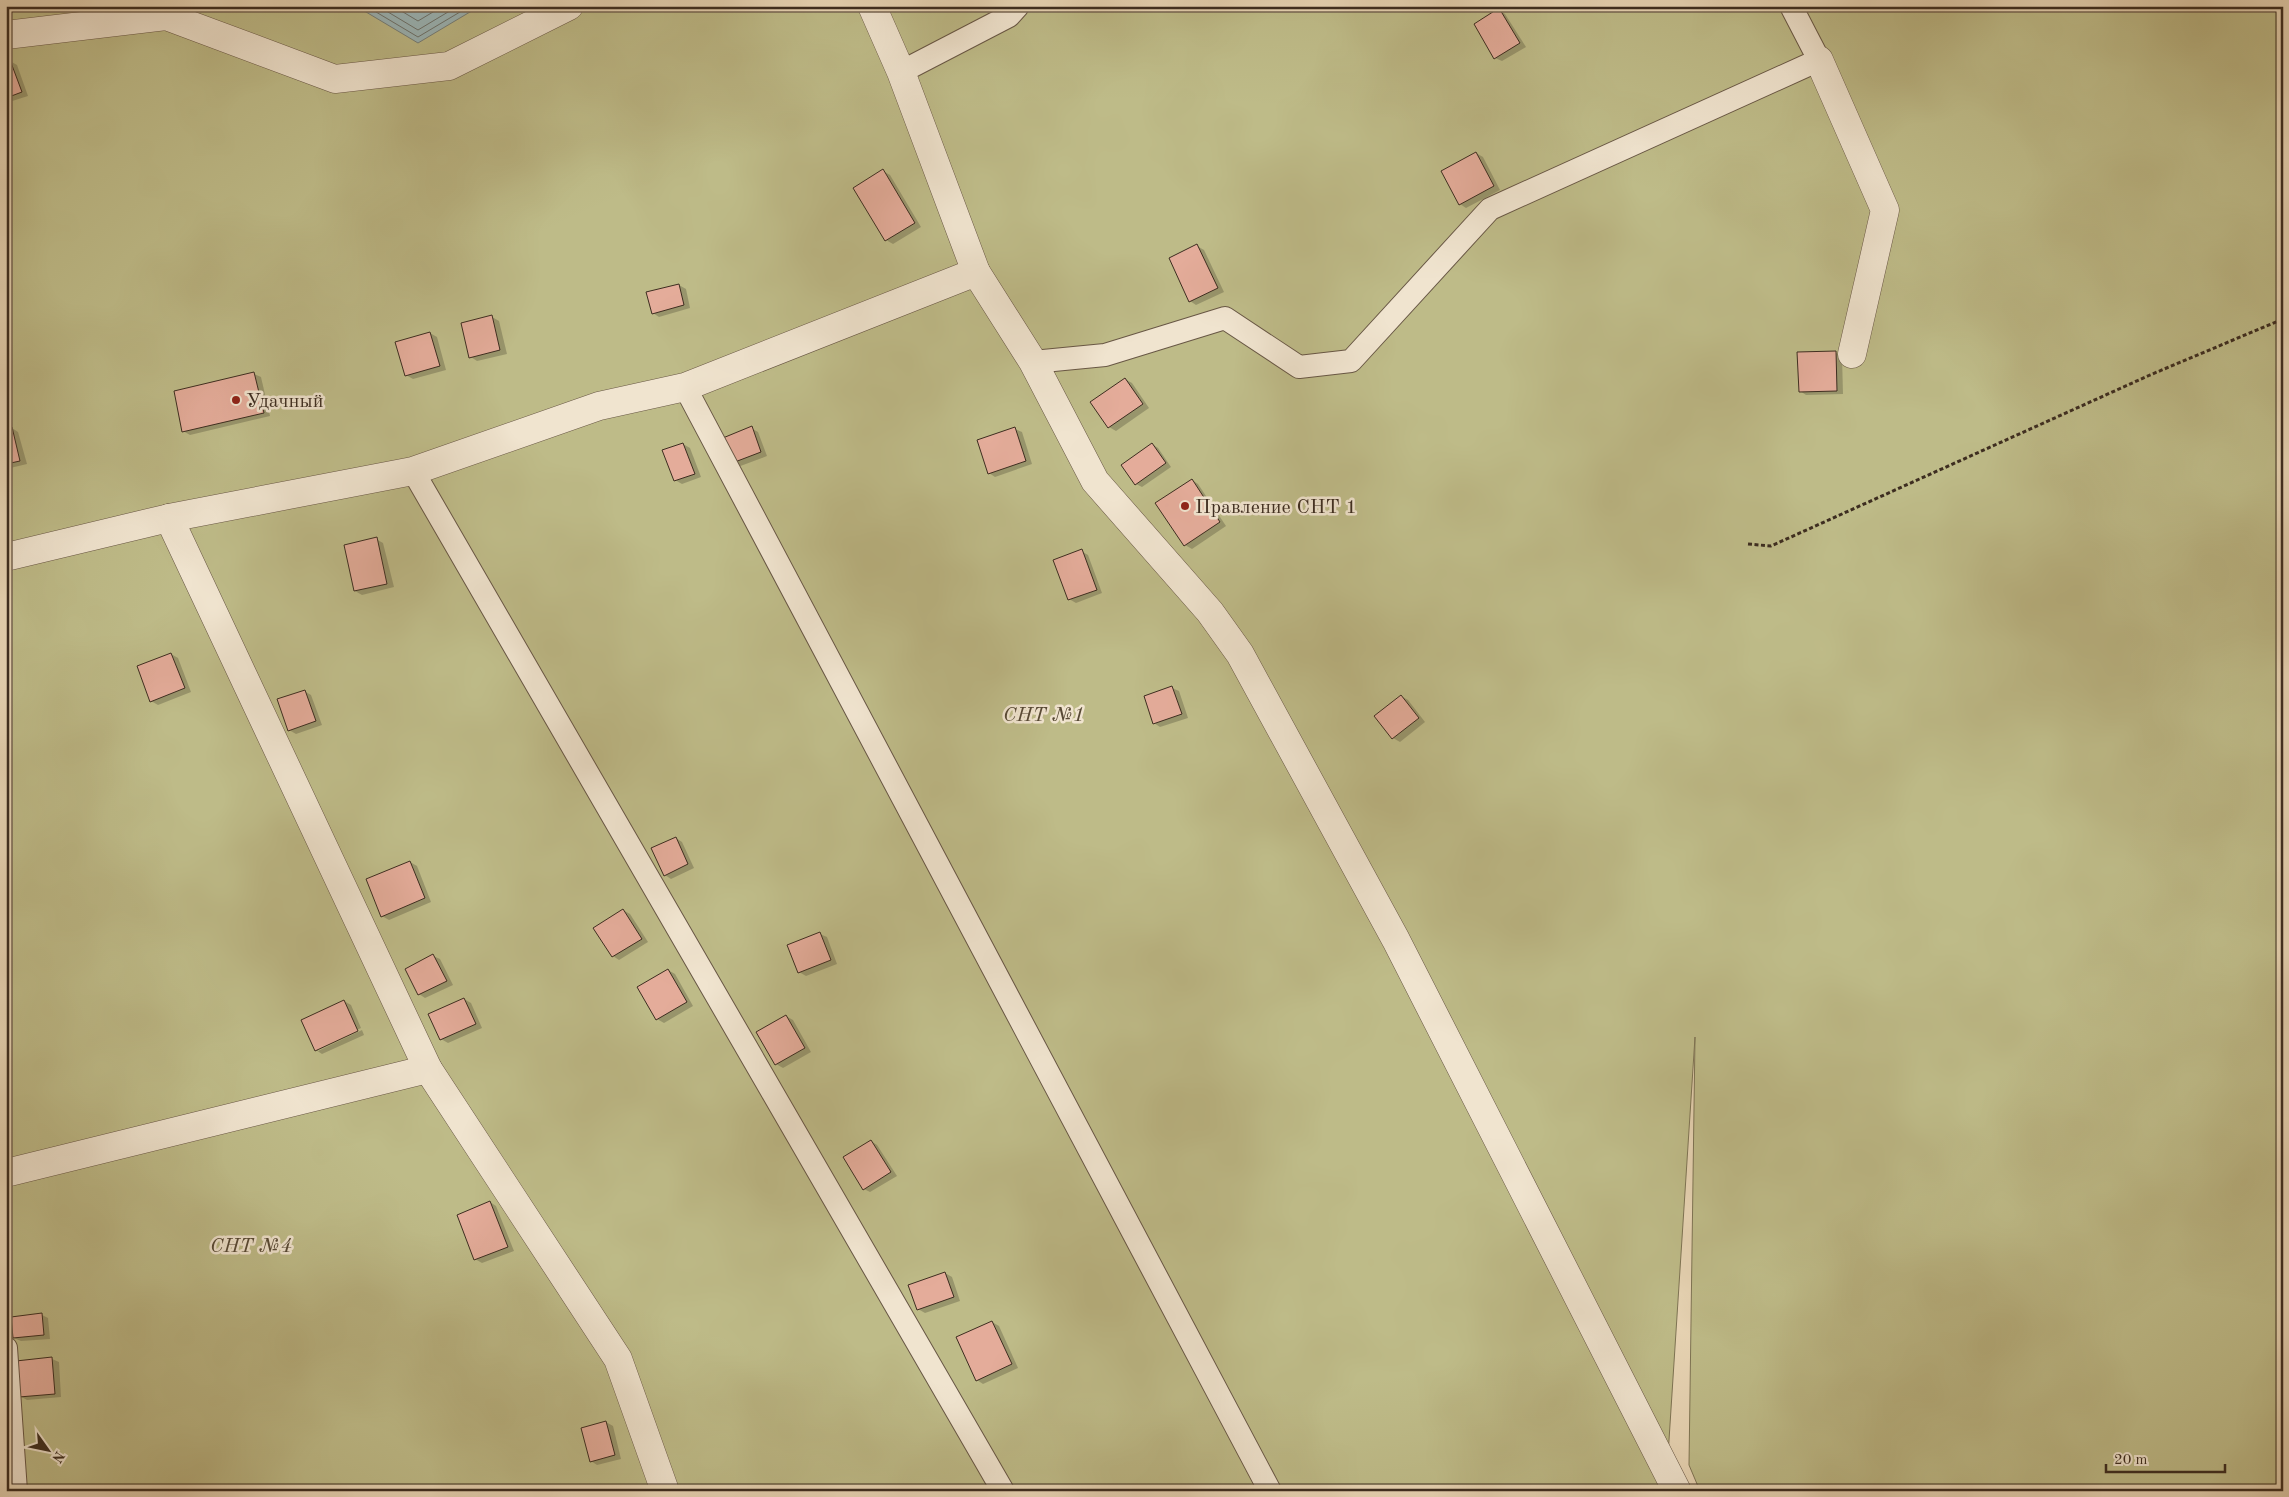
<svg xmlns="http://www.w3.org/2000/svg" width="2289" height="1497" viewBox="0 0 2289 1497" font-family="'Old Standard TT',serif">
<rect width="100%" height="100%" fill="#e8d5b5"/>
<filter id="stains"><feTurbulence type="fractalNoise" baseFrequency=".004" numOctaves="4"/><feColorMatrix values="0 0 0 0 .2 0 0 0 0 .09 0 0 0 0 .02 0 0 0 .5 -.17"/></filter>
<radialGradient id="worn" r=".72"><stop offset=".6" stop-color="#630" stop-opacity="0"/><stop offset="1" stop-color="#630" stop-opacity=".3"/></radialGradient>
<path fill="#bebb88" stroke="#7e7454" d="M6 6H2283V1491H1700L1689 1465 1695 1037 1667 1471 1677 1491H6Z"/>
<path fill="#9bb6b8" stroke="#757f7b" d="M356 6H480L418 43Z"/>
<g fill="#0003">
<path d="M1499 10 1505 14 1526 47 1502 61 1495 58Z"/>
<path d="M10 61 17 65 28 96 6 103V63Z"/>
<path d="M1476 153 1483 157 1500 190 1466 208 1460 204Z"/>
<path d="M883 171 890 175 921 227 893 244 886 240 855 188Z"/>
<path d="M1197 246 1204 250 1224 292 1196 305 1190 301Z"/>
<path d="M679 285 686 289 690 308 659 317 653 313Z"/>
<path d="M492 317 499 321 507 354 477 361 471 357Z"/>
<path d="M430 333 437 337 446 370 413 379 406 375Z"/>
<path d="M1836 353 1842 356 1843 394 1806 395 1800 391Z"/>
<path d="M254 374 261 377 270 416 190 435 183 431Z"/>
<path d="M1125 379 1132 383 1149 408 1116 431 1109 427Z"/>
<path d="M12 428 18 432 27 464 6 469V429Z"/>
<path d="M751 428 758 432 767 456 735 468 728 464Z"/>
<path d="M1015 429 1022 432 1032 464 995 477 989 473Z"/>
<path d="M683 444 690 448 701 477 682 484 675 480Z"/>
<path d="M1152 444 1158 448 1171 467 1142 487 1136 484Z"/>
<path d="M1192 480 1198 484 1226 526 1192 549 1185 545Z"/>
<path d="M376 539 383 543 394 587 362 595 355 591Z"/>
<path d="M1081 551 1088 555 1102 593 1076 603 1069 599Z"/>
<path d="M171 654 178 658 191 692 158 705 151 701Z"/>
<path d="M1172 688 1179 691 1188 718 1160 727 1154 723Z"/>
<path d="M304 691 311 695 322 725 296 734 289 730Z"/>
<path d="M1401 696 1408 700 1425 722 1400 742 1393 738 1376 716Z"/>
<path d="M676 838 682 842 694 868 671 879 665 875Z"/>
<path d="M410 862 417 866 431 902 389 920 382 916Z"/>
<path d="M623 910 630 914 648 942 619 960 613 956Z"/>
<path d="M820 934 827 937 837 964 806 976 799 972Z"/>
<path d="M433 956 440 959 453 985 425 998 419 994Z"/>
<path d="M668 970 675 974 693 1006 664 1023 657 1019 639 987Z"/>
<path d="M464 999 471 1003 482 1028 448 1043 441 1039Z"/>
<path d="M344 1001 351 1005 361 1028 318 1048V1051L362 1030 364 1035 322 1054 316 1050Z"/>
<path d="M786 1016 793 1020 811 1052 783 1068 776 1064Z"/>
<path d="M871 1141 877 1145 897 1176 870 1192 864 1189Z"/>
<path d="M490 1202 496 1206 514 1251 482 1263 475 1259Z"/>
<path d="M945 1273 952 1277 960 1301 925 1313 918 1309Z"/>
<path d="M42 1315 48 1318 50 1339 21 1341 14 1338Z"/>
<path d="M992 1322 999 1326 1018 1368 983 1384 977 1380Z"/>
<path d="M52 1359 59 1362 61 1397 27 1400 20 1396Z"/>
<path d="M606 1422 613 1426 621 1459 597 1465 591 1461Z"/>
</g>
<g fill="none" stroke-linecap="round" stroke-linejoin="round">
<g stroke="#6c726c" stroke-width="1">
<path d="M366 6 418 37 470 6"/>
<path d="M378 6 418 30 458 6"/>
<path d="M393 6 418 21 443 6"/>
</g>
</g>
<g fill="#e4ac9a" stroke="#3d2d20">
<path d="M1499 8 1520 43 1494 59 1474 24Z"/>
<path d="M10 60 22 92 6 98V61Z"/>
<path d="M1476 152 1494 186 1459 205 1441 171Z"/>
<path d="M883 169 915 223 885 241 853 188Z"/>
<path d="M1197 244 1218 288 1189 302 1169 258Z"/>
<path d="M679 284 684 305 652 314 646 292Z"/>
<path d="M492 315 500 350 469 358 461 323Z"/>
<path d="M430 332 440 366 405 376 395 342Z"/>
<path d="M1836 351 1837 391 1799 392 1797 352Z"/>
<path d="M254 372 264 413 182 432 174 391Z"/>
<path d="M1125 378 1143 404 1108 428 1090 402Z"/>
<path d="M752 426 761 452 727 465 718 440Z"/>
<path d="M12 427 20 461 6 464V428Z"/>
<path d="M1015 427 1026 461 988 474 977 440Z"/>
<path d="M683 443 695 474 674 481 662 450Z"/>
<path d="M1152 443 1166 463 1135 485 1121 465Z"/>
<path d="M1192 479 1220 522 1184 546 1155 503Z"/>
<path d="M377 537 387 584 354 591 344 545Z"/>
<path d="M1082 549 1097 590 1068 600 1053 560Z"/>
<path d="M171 653 185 688 150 702 137 666Z"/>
<path d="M1172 686 1182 714 1153 724 1144 696Z"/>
<path d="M305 690 316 721 288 731 277 699Z"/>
<path d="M1401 695 1419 718 1392 739 1374 716Z"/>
<path d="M676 837 688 864 664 876 651 848Z"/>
<path d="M410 861 425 898 381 917 366 879Z"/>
<path d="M623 909 642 939 612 957 593 928Z"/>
<path d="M820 932 831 960 798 973 787 945Z"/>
<path d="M433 954 447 981 418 995 405 969Z"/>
<path d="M668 969 687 1002 656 1020 637 987Z"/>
<path d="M464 998 476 1024 440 1040 428 1014Z"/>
<path d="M344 1000 358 1031 315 1051 301 1020Z"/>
<path d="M786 1015 805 1048 775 1065 756 1032Z"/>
<path d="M871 1140 891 1172 863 1190 843 1157Z"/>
<path d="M490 1201 508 1247 474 1260 457 1215Z"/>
<path d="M945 1272 954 1297 917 1310 908 1285Z"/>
<path d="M42 1313 44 1335 13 1338 11 1317Z"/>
<path d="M992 1321 1012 1364 976 1381 956 1337Z"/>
<path d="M52 1357 55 1394 19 1397 16 1361Z"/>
<path d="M606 1421 615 1455 590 1462 581 1428Z"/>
</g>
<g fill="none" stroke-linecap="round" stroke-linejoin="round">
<defs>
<g id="service">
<path d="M901 72 1009 16 1018 6"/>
<path d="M1033 362 1105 355 1225 318 1299 367 1351 361 1490 209 1819 60 1791 6"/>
<path d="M685 387 1270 1491"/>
<path d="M413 471 1003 1491"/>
<path d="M6 1348 16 1491"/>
</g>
<g id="minor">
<path d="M872 6 901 72 976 272"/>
<path d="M6 35 166 16 335 79 449 66 569 6"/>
<path d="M1819 60 1885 210 1852 354"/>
<path d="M169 518 428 1069 618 1359 665 1491"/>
<path d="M6 557 169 518 413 471 599 406 685 387 976 272 1033 362 1095 481 1210 612 1240 654 1396 940 1677 1491"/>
<path d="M6 1173 428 1069"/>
</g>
</defs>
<use href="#service" stroke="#685745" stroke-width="24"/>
<use href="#minor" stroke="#685745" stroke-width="29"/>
<path stroke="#3d2d20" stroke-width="3" stroke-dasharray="4 2.5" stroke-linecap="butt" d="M1748 544 1771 546 2150 375 2283 319"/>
<use href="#service" stroke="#f0e4cf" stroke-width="22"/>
<use href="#minor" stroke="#f0e4cf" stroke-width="28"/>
</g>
<g fill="#8f2418" stroke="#f0e4cf" stroke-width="2">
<circle cx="236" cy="400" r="5"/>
<circle cx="1185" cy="506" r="5"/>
</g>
<g text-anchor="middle" stroke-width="5" stroke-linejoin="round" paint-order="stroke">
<g font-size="20" fill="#3d2d20" stroke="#f0e4cf" text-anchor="start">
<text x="246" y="407">Удачный</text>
<text x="1195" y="513">Правление СНТ 1</text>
</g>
<g font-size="20" font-style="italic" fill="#574935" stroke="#f0e4cf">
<text x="1044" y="721">СНТ №1</text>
<text x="251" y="1252">СНТ №4</text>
</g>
</g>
<rect width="2289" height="1497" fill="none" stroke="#e8d5b5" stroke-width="25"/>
<rect x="8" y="8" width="2274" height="1482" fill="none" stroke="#3d2d20" stroke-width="2.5"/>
<rect x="12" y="12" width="2264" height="1472" fill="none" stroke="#3d2d20"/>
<g transform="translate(48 1450) rotate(123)" stroke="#f0e4cf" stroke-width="4" paint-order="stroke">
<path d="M0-4L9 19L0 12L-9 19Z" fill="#3d2d20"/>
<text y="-8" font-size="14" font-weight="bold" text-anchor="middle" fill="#3d2d20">N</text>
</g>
<path d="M2106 1464v8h119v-8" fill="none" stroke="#3d2d20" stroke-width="2.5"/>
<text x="2114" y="1464" font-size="15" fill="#3d2d20" stroke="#f0e4cf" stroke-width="4" paint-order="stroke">20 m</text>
<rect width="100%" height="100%" filter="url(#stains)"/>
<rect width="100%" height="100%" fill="url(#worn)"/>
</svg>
